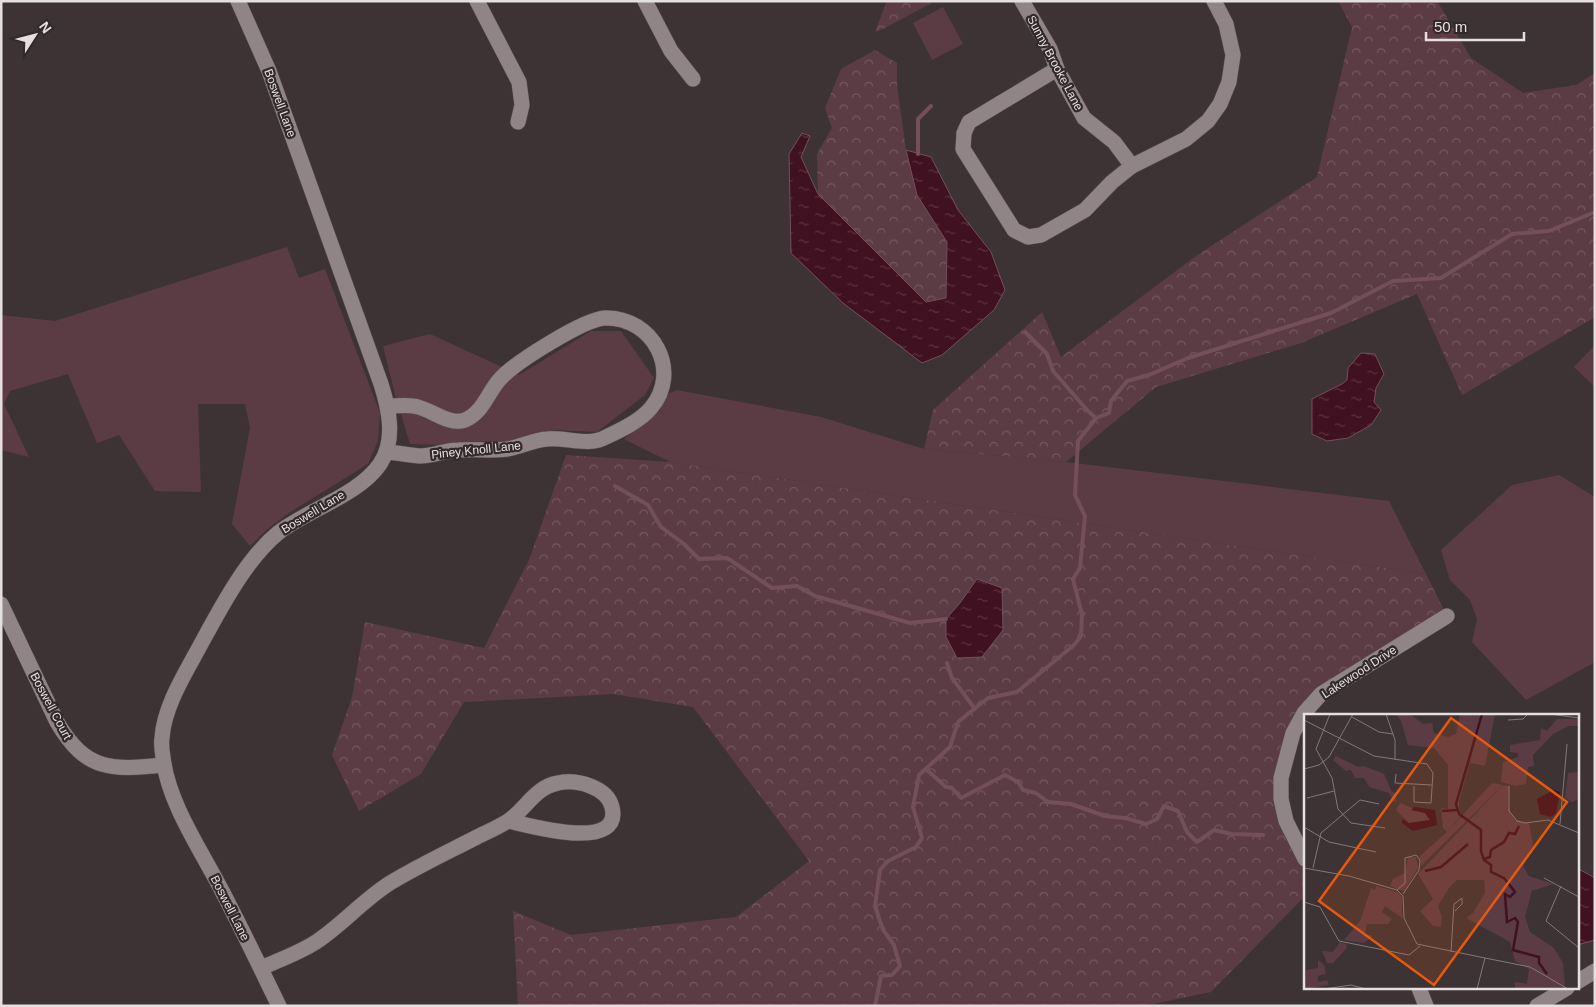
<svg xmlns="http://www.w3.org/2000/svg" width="1596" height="1007" viewBox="0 0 1596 1007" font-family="Arial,sans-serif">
<defs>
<pattern id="forest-crowns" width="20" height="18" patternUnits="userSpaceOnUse" patternTransform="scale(1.25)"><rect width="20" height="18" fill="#5c3c44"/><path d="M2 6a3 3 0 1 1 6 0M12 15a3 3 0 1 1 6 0" fill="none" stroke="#73585f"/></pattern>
<pattern id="water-ripples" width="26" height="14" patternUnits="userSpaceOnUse" patternTransform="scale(1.25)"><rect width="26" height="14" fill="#401121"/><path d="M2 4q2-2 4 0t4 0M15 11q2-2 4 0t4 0" fill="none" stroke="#5c3341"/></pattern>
</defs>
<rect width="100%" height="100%" fill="#3d3335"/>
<g fill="#5c3c44">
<path d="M943 7 963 44 932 60 913 23Z"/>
<path d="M287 247 299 278 325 269 380 413 378 441 368 464 292 511 271 526 250 546 232 524 250 428 245 404H198L201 492 155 491 119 435 97 443 68 374 10 391 4 404 29 457 1 450V315L55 321Z"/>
<path d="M591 331H621L654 378 645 395 597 432 555 430 513 441 459 442 444 445 410 444 396 398 383 346 430 334 519 375Z"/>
<path d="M1595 345V387L1574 367Z"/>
<path d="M677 390 821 417 924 449 1066 462 1389 501 1426 574 670 462 624 439 659 411 667 394Z"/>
<path d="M1559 475 1595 497V662L1526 700 1472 642 1477 619 1470 600 1450 580 1441 550 1512 485Z"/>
</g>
<g fill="url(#forest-crowns)">
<path d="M887 1H935L885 28 875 32Z"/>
<path d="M1338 1H1437L1471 58 1523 93 1576 85 1595 73V317L1462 395 1417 294 1301 343 1156 387 1066 462 924 449 933 410 1042 312 1061 357 1196 256 1317 177 1352 27Z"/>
<path d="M875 50 897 63V85L906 150 917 195 947 242 946 298 926 302 818 194 817 154 832 128 825 108 841 69Z"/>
<path d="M566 455 670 462 1426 574 1447 616 1304 713 1281 778 1305 859V896L1211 992 1143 1006H518L513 911 571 935 736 917 809 861 693 707 613 694 464 702 421 774 359 811 332 755 352 697 365 622 484 648 529 560Z"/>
</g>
<g fill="url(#water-ripples)" stroke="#724f5b">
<path d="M802 133 810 136 801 157 818 194 926 302 946 298 947 242 917 195 906 150 931 157 958 210 991 252 1005 290 994 310 942 355 922 363 843 303 791 253 789 154Z"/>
<path d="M1361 353 1375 354 1384 374 1376 388 1374 402 1381 410 1371 425 1348 438 1327 441 1312 434V399L1342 384 1347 380 1348 368Z"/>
<path d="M977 579 1002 588 1003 630 982 657 957 658 946 637V619L960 603Z"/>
<path d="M1577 868 1595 878V940L1577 945Z"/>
</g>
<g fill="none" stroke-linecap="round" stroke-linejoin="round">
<g stroke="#724f5b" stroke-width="4">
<path d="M918 154V119L931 106"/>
<path d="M1025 332 1047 354 1053 371 1088 411 1096 418"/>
<path d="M615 486 648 505 661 527 684 544 699 559 727 558 772 588 797 586 815 596 910 623 946 619"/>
<path d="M947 663 952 678 975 709"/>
<path d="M926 769 946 787 952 788 961 798 1005 775 1018 782 1023 790 1036 793 1048 802 1071 804 1105 816 1125 818 1146 824 1157 819 1164 806 1178 811 1187 832 1197 842 1214 830 1231 834 1263 835"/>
<path d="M875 1006 881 976 892 975 900 966 894 945 883 930 875 906 880 870 888 861 916 847 922 838 913 807 919 775 950 747 958 722 988 698 1017 692 1074 645 1081 636 1082 615 1073 579 1080 568 1085 516 1075 495 1078 441 1096 418 1109 413 1111 401 1127 381 1149 375 1188 358 1331 313 1393 281 1441 278 1512 234 1549 231 1595 212"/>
</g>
<defs>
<g id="street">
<path d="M238 1 269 71 381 384C389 409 396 440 380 464 359 495 307 510 278 533 246 559 220 609 201 644 186 672 164 706 162 738 161 744 162 751 163 757 168 803 201 850 222 891 242 929 260 967 279 1006"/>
<path d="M477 1 519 82 522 105 518 122"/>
<path d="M645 1 671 51 693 79"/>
<path d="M1022 1 1050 49 1057 69 1084 118 1114 142 1132 166"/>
<path d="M1057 69 969 122 964 133 963 149 1014 230 1028 237 1041 235 1085 210 1112 182 1132 166 1186 139 1208 121 1220 104 1229 82 1233 55 1226 24 1214 1"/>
<path d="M387 452C398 453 409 455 420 456 433 456 445 450 458 450 474 449 490 451 507 449 520 447 533 440 547 439 567 437 588 447 606 437 621 430 640 421 651 408 682 371 653 317 605 318 584 319 516 362 501 378 488 391 484 412 465 420 450 426 432 410 418 407 408 404 399 406 388 406"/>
<path d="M1 604 57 722C86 772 112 770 164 765"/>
<path d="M1305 859 1286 821 1281 799V778L1293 733 1304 713 1321 694 1447 616"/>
<path d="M261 968C279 960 299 953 316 942 342 925 363 900 390 883 418 866 448 852 477 837 487 832 499 827 508 821 526 809 535 787 558 783 577 779 607 787 612 807 623 853 527 825 509 821"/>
<path d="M1577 982 1595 971"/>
<path d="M1419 988 1426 1006"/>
<path d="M1537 1006 1567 988"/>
</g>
</defs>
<use href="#street" stroke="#5a5154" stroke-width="16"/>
<use href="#street" stroke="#908486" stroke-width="15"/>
</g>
<g text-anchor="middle" stroke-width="4.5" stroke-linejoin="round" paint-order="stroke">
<g font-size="12" fill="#e6dfe1" stroke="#32292b">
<text transform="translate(1055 63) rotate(62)" y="4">Sunny Brooke Lane</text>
<text transform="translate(280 103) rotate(70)" y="4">Boswell Lane</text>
<text transform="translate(476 450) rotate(-6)" y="4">Piney Knoll Lane</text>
<text transform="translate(313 512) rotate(-31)" y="4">Boswell Lane</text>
<text transform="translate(1359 672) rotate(-33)" y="4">Lakewood Drive</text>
<text transform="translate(51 706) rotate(62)" y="4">Boswell Court</text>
<text transform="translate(230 908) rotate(63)" y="4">Boswell Lane</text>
</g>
</g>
<g transform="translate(1304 714)">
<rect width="275" height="275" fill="#3d3335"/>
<path d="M253 5H275V12H265L249 20 229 41 230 52 224 53 222 70 211 72 197 68 199 48 214 43V39L206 38V31L236 26 237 14 243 17ZM188 69 199 71 117 152 116 142 143 118ZM104 143H112L114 154 100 177 86 172 89 165 101 159ZM72 172 94 178 98 183V204L81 192 78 198 88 205 84 210H63L61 220 69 222 60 229 40 226 56 207 67 174 71 176ZM36 228 43 231 42 235 29 249H23L18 237 29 238ZM14 246 20 251 22 260 14 262V268L23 266 25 271 0 275 2 256 14 254Z" fill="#5c3c44"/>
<path d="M92 0H106L119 10 128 9 130 19 144 23 152 20 156 0H191L181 52 166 49 155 87 156 103 143 118 139 114 137 94 144 95V51L130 34 104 31 97 7ZM32 42 54 53 60 52 80 60 88 78 93 79 91 89 85 79 65 73 60 64H51L47 56 42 57 29 46ZM275 58V85L268 88 261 84 264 59ZM199 71 205 72 204 93 210 105 225 109 229 131 219 152 225 162 249 170 228 177 221 203 226 218 250 234 259 249 261 273 264 275H211V268L223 270 225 255 211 247 206 228 162 204 169 199 181 179 180 166H153L145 174 134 192 138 203 137 213 129 212 116 197 129 185 114 160ZM96 89 121 99 126 106 105 109 92 96Z" fill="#5c3c44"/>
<path d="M250 76 256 78 252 99 247 103 236 100 233 85ZM110 93 131 96 133 111 109 117 98 109V105L105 109 126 106 121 99 107 96Z" fill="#401121"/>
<path fill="none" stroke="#401121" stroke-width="2.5" d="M178 0 152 90 155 100 177 116V137L180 146 187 151V158L200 164 211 178 206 183 201 180 203 208 211 204 214 208 209 236 235 243V249L243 260M138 97 154 96M180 145 186 143 187 136 200 128 205 119 211 120 215 112M121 157 137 153 164 130"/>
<path fill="none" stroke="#81787a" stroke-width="1" d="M26 0 12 35 28 64 34 95 47 109 81 114M82 0 91 26V46M246 0 275 4M48 3 75 18 89 20M0 6 70 42 123 50 129 59 127 89 110 88V72M204 6 219 5 224 0M0 55 15 51 25 43 49 0M92 60 91 69 128 71M205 72V97L213 107 221 109 244 106 275 119M3 84 30 77M256 110 263 30M0 113 25 128 72 138M0 154 45 162 93 176 99 182 100 204 113 230 181 244M9 154 17 119 56 86 75 90M240 164 275 183M257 172 242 207 275 234M93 176 101 169V144L112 141 116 146 115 156 99 180M0 188 16 193 35 227 105 241 116 232M147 238 150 190 158 184V190L151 197M20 275 47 271 62 275M173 275 181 244 226 253 264 275"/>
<path fill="#e8590c" fill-opacity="0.15" stroke="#e8590c" stroke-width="2.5" d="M147 4 263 88 130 271 15 187Z"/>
<rect width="275" height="275" fill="none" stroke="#e6dfe1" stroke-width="2.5"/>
</g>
<rect width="1596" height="1007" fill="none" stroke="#e6dfe1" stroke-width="5"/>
<g transform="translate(35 35) rotate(54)" stroke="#32292b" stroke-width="4" paint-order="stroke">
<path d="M0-4L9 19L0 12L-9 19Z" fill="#e6dfe1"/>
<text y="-8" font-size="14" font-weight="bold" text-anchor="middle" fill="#e6dfe1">N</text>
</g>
<path d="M1426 32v8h98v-8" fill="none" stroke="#e6dfe1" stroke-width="2.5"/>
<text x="1434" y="32" font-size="15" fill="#e6dfe1" stroke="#32292b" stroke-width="4" paint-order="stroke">50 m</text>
</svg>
